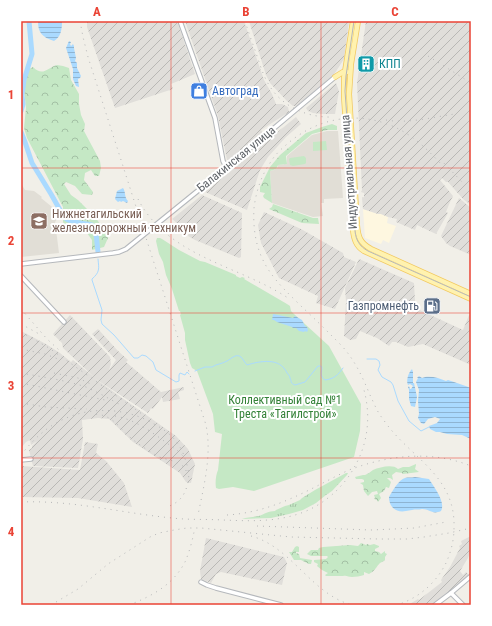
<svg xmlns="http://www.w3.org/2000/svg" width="492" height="626" viewBox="0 0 492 626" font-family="'Roboto Condensed',sans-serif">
<defs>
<pattern id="industrial-furrows" width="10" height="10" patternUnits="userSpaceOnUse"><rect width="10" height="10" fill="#e0deda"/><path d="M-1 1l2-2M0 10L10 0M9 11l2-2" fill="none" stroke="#b9b8b5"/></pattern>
<pattern id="grass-tufts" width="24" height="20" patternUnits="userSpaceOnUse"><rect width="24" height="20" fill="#c5e8c5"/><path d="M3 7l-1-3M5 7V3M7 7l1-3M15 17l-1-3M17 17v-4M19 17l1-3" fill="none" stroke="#a3c0a4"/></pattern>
<pattern id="forest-crowns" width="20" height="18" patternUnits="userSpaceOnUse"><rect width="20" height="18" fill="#c5e8c5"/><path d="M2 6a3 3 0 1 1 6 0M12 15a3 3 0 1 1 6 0" fill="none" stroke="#a3c0a4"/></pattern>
<pattern id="water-rules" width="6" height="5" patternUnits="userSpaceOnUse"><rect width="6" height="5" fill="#aadaff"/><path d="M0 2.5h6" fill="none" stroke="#8eb4d2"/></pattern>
</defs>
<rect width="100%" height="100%" fill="#f1efe8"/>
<path fill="#fef7e0" d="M363 209 378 214H381L388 217 387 223 396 226 389 243 383 240 381 244 365 238Z"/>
<g fill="url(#industrial-furrows)">
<path d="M87 21H177L195 74 171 84 173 89 115 108 87 27Z"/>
<path d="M185 21H244L264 80 272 94 276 104H282L288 107 289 112 261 130 263 133 231 160H227L218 116Z"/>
<path d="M249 21H349L344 59 333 76 328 81 296 106H293L287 101 270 83 266 75Z"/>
<path d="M366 21H471V205L463 199 448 182H446L442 178 440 180 453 196 450 202 446 212 448 213 436 234 417 225 415 230 396 222 397 219 388 217 381 214H378L363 209 362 198 364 197V193L361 192 362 190 357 83Z"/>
<path d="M336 83 339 91 335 114H322L313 113 308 111 306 108Z"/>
<path d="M296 117 301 124 286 137 268 157 260 170 247 210 205 192Z"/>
<path d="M202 195 242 213 241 257 239 258 195 240 188 236 189 233 172 219Z"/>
<path d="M459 198 471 208V255L450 246 446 243 441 236Z"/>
<path d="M264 212 301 229 343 253 344 257 356 262 335 309 316 303 318 296 279 278 261 243 258 225Z"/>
<path d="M359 259 414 283 415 301 413 307 463 330 469 315 471 316V365L423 344 408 347 396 342H392L389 346 377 338 360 331 356 339 350 340 344 336 346 302 345 288Z"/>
<path d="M70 315 110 357 111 364 109 370 116 360 92 334 98 329 118 351 128 360 126 362 161 392 184 387V390L178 392 180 399 163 402 162 397 153 409 151 408 148 413 94 378 176 436 188 449 195 464 191 483 186 482 180 473 133 442 109 419 98 418 82 420 83 439 78 468 33 466 29 450 32 448V446L37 441 31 445 30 440 26 442 21 448V331L46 344 60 353 71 362 73 360 94 377 63 348 62 343 53 334Z"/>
<path d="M85 442 98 444 96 453 106 461 124 483 132 507 78 498 21 497V466L80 470Z"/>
<path d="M471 536V550L468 558 460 571 463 575 466 572 470 576 432 605H408L418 599 419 600 442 582 441 580 450 567 460 548 459 546 462 544 461 541Z"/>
<path d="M206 538 284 557 287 563 282 585 221 572 216 574 211 583 201 579 200 571Z"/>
</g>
<g fill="#e1ded6">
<path d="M327 131H338L343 198 324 199V203H321L323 216 313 217 272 203 270 171 274 170 278 167V165L287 164V156L312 135Z"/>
<path d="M22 185 25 190 34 191 42 197 41 198 57 211V219L55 222 59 253 21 257Z"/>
</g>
<path fill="url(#grass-tufts)" d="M346 473H348L347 475 332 491 326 495 316 503 303 510 289 514 271 518 242 519C247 517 253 517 259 516 264 514 269 511 275 511L276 510 285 506 289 505 300 500 302 498 315 490Z"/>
<g fill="url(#forest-crowns)">
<path d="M57 65 63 66 69 68 71 80 79 94V104L81 115 85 124 84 131 100 161 101 168 99 176H95L91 170 85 173 84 180 93 192 92 195 82 194 75 186 66 182 64 184 71 195 78 200 96 218 100 224 102 225 107 228 108 238 104 247 92 250V240L87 233 75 232 67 229 63 222V207L27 138 24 128 26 108 24 89 29 69 33 67C43 77 47 68 57 65Z"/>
<path d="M332 124 337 126V130H327L312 134 286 156 287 164 278 165C277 169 274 170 270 171L272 203 264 198 263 196 265 193 260 192V187L270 167 280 155 306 133 322 127Z"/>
<path d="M273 204 313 218H318L319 224 302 223 269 209 272 207Z"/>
<path d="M416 464V465L415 469 419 472 403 474 402 473 396 472 392 475 393 480 390 478H387L391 482 389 488 386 487 384 491 379 494 381 498 378 502 377 500 374 499 375 498 374 495 378 494 377 491 372 492 368 496 364 491 363 485 360 483 364 482V480L362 479H356L355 477 363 475H365C368 474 370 472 373 470 380 467 393 464 398 469L403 467H409Z"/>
<path d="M361 543 366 545 367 544 370 545 374 544 379 546V547L375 549V551L379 552 381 554 385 551V553L387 554 385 557V560C384 561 382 562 380 563 376 567 376 570 369 574L364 572V575C361 576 355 577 352 577 348 577 347 575 343 576H326L325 575 328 573 322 570 317 566 318 564 314 562V560L326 559 328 557 327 556H311L307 554 311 550H318L319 548 323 547 350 545 358 546Z"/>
<path d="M297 546 299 547V552H296V553L299 554 300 558 312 560 311 564H309L301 560H294L289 552H292L295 547Z"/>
</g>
<g fill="#c5e8c5">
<path d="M326 141 327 150 313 151V142Z"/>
<path d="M304 156 306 158V163L305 164 293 166 290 165 289 159 290 158Z"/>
<path d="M157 238H160L162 239 179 250 200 261 205 262 236 275V276L240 278 242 277 245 278 244 279 287 304 290 306 291 311 294 314 329 346 361 404 360 431 354 457 254 491 233 487 219 489 216 488C215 483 216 474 218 470L222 434 215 432 213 414 197 371 192 368 190 363 185 340V333L180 315 181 314 180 311H179L172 289 166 275 163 262 159 254 156 241Z"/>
</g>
<g fill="url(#water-rules)">
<path d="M38 21H62C62 29 61 37 54 41 42 37 38 33 38 21Z"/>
<path d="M69 41 71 42 70 44 71 46 73 44 74 46V48L76 58 75 61 77 63V68L81 76 80 78 78 79 79 87 76 86 73 79V69L66 48Z"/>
<path d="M123 188C126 192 124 197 128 201L127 203 123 201 121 202 120 201 118 202 115 199 117 191Z"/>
<path d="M273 314 293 318 295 316 302 320 305 326 307 327 308 330 307 332 305 331 304 332 299 331 296 328H293L292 327 277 322 274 320H272Z"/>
<path d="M412 369 413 372V383H414L417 397 415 407 411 406 409 399V390L408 387 409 386 410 389H411L413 386 410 384 408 385C406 381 408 373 412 369Z"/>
<path d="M419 376 422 378C429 375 439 378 446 381L448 380C456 383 464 385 471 388V439L462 435 447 434 440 432H436L430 429 429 426 437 423 440 419 435 417 428 419 424 424 421 423 418 418 419 414 418 401 419 390 416 382 418 378H417Z"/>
<path d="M415 477 429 479C434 487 446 502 441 511 432 515 430 509 422 509 419 510 415 509 412 510 410 510 408 511 406 511 396 513 389 507 389 497 392 492 399 479 405 478 408 477 411 478 415 477Z"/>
</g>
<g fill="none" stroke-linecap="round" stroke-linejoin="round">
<g stroke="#aadaff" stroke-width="1">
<path d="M98 259C99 269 100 272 92 279V280L102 310 101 320 102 324 114 335 134 358H138L142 355 146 356 153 362 156 370 176 382 179 381V375L180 373 185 375 187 372 189 374"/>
<path d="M367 359H376L379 361 380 365 378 370 382 377 391 382 393 385 398 401 409 421 421 431 429 427"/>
<path d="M195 371 205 367H212C216 364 222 364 227 361 231 359 236 353 241 357 243 359 245 363 247 365 260 361 280 357 287 373 288 374 290 376 290 378 292 382 290 383 295 385L305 382 318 366H321L322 368C321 374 320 376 325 380 334 379 338 375 343 368"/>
</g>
<g stroke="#aadaff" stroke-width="5">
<path d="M21 111 23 104 22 95 24 80 32 54 29 21"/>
<path d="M21 132 25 142 32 163 51 194 64 217 68 220 74 222 92 225 95 227 96 233 98 252"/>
</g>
<defs>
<g id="minor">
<path d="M180 21 215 118 223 161 226 167"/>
<path d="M21 264 113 253 119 252 126 249 242 155 335 77"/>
<path d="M21 276 64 322"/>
<path d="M21 460 31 459"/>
<path d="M201 582 207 585 216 588 281 605"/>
<path d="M451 593 463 605"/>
<path d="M435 605 451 593 471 576"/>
</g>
<g id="major">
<path d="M353 21 344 78V96L353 230C354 239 356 246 364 251L471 299"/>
<path d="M358 21 351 64 349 94 357 225C358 237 360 243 371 249L471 294"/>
<path d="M335 77 343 72H347"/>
</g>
</defs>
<use href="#minor" stroke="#b5b8bc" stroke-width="5.5"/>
<use href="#major" stroke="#f2c960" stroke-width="6"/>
<use href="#minor" stroke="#fff" stroke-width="3.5"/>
<use href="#major" stroke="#fff2af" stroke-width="4.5"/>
<path stroke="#b6b7b8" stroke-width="1" d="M354 21 346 76 345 91 355 231C356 240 359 246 368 251L471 297"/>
<g stroke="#b6b7b8" stroke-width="1" stroke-dasharray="1 5" stroke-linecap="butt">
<path d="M80 21 83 37 88 57 206 425C212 455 204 485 198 515"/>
<path d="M245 21C249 34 254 47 258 59 261 68 264 77 269 85 282 107 308 118 333 117"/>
<path d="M428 56 471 83"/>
<path d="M386 120C408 124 433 117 455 114"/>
<path d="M440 159 463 183"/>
<path d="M138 199C168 257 238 265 288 298"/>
<path d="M21 309 47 339 59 350"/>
<path d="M21 324 41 335"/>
<path d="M21 332 49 348 142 414"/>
<path d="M21 349 45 354 58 359"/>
<path d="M21 373C42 377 65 380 86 387 97 392 108 398 119 404"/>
<path d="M54 373 78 378 93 385"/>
<path d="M21 383 105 400"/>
<path d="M21 403 46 407 87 409"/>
<path d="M96 414C114 416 119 428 131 438 138 444 146 449 154 454 165 462 182 458 187 473"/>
<path d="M115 416C139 420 159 438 178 451L183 456"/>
<path d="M21 455C32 441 44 429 60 421 88 406 126 407 154 424 167 431 177 439 183 453 187 464 191 475 187 486 184 497 178 503 167 507"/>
<path d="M21 502C73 500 121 513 172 518 189 520 206 519 223 520 247 521 272 522 295 515 320 508 343 489 355 466 368 443 371 416 364 390"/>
<path d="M227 515C260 513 288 501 317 486 327 481 338 475 349 470 389 455 431 450 471 466"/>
<path d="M257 526 371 530 394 529 414 528 446 522"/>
<path d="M251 536C292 547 311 594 352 605"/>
<path d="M51 605 78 589 108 564 150 537 159 533 174 530 187 528H201L291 537 379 539H407L424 537 449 533 471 528"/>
<path d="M129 605C152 596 173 585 185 562 189 553 192 542 194 532"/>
<path d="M396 605C418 599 436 583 446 563 451 552 454 540 454 528 456 474 408 457 383 419 377 412 374 403 370 395 362 376 354 358 339 343 327 331 315 319 302 307 287 292 271 278 262 258 255 243 253 225 254 208 256 192 261 176 270 163 274 156 280 150 286 145 314 120 352 111 387 124 410 132 426 148 442 165"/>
</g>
</g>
<path fill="none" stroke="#ea4335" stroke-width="1" stroke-opacity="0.55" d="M171 21V605M321 21V605M21 168H471M21 313H471M21 458H471"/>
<defs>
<symbol id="building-square" viewBox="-11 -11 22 22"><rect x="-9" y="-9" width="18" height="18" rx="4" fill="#0f9aa8" stroke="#fff"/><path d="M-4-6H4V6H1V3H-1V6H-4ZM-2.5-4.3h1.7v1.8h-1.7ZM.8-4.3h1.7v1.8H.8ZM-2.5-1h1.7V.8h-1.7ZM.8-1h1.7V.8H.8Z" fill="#fff"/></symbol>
<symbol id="shop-square" viewBox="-11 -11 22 22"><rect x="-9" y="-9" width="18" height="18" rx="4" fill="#3f7fe0" stroke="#fff"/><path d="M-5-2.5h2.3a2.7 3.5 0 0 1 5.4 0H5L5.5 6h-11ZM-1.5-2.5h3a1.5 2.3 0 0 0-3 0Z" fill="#fff"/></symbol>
<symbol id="university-square" viewBox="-11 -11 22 22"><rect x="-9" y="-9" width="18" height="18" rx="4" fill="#8d6e63" stroke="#fff"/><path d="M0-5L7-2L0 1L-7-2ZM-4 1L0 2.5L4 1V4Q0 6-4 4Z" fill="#fff"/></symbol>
<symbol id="fuel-square" viewBox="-11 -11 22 22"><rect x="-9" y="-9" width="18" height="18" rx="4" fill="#5c6f8a" stroke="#fff"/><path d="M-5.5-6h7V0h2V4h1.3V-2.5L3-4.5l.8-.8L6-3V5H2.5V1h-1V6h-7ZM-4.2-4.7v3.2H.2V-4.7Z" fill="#fff"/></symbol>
</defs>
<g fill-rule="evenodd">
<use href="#building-square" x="356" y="54" width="20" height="20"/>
<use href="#shop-square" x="189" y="81" width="20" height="20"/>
<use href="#university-square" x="29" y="211" width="20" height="20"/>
<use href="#fuel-square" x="422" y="296" width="20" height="20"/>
</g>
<g text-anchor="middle" stroke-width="4" stroke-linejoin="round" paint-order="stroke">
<g font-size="12" fill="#0d838f" stroke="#fff" text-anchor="start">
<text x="379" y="68">КПП</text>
</g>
<g font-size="12" fill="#366cbe" stroke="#fff" text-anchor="start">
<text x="212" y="95">Автоград</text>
</g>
<g font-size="12" fill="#5f6368" stroke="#fff">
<text transform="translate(236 159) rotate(-39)" y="4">Балакинская улица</text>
<text transform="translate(349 172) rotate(-94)" y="4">Индустриальная улица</text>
</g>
<g font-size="12" fill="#785e54" stroke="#fff" text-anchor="start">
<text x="52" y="218">Нижнетагильский<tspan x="52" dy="14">железнодорожный техникум</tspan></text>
</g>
<g font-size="12" fill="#4e5e75" stroke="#fff" text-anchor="end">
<text x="419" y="310">Газпромнефть</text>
</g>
<g font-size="12" fill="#348238" stroke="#fff">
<text x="285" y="404">Коллективный сад №1<tspan x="285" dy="14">Треста «Тагилстрой»</tspan></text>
</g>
</g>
<rect width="492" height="626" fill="none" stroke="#ffffff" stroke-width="44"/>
<rect x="22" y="22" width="448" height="582" fill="none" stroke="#ea4335" stroke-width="1.5"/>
<g font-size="13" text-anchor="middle" font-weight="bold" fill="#ea4335">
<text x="97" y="16">A</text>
<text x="246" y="16">B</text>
<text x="395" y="16">C</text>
<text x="11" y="99">1</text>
<text x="11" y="245">2</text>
<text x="11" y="390">3</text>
<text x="11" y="536">4</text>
</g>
</svg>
